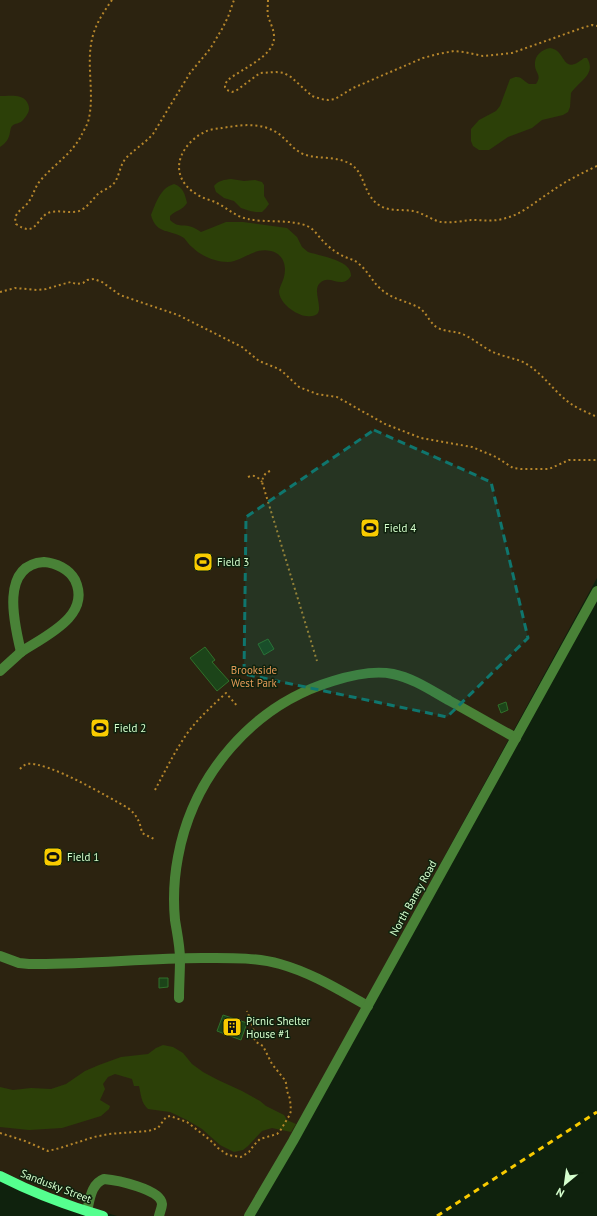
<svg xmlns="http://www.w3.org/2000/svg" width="597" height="1216" viewBox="0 0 597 1216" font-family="'PT Sans',sans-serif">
<rect width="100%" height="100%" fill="#0f220d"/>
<path fill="#2c2310" d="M0 0H597V578L299 1122 245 1216H117L59 1199 0 1173Z"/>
<g fill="#2c4008">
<path d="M550 48C567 50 561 77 584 58H587C597 74 579 81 571 93L570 107 568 112 563 115 542 120 532 128 508 137 489 150H479L473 146 471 141V129L479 120 496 111 500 106 510 79C520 74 521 79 529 84H536C542 75 536 74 535 66 534 56 541 50 550 48Z"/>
<path d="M0 96C9 96 24 93 28 104 31 111 27 115 23 120 20 124 15 123 12 126 10 129 11 129 10 132 9 139 6 143 0 147Z"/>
<path d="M231 179 244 181 255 180 262 182 264 185V196L269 204 266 208 262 212H256L250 211 241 208 234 201 224 198 216 192 214 186C219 180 224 180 231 179Z"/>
<path d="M174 184C183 187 185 194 187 203 182 211 176 210 170 216V220C179 229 183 223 192 227 195 228 198 230 201 232L226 222H243L287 228 297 237 302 247 308 252C320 256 352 260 351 276 341 291 329 272 319 284 311 294 331 319 306 316 296 315 279 303 279 291 280 286 283 281 284 277 287 265 283 254 271 251 253 247 244 261 228 262 215 262 201 256 192 247 189 245 187 241 184 238 171 229 156 235 151 215 156 203 160 188 174 184Z"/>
<path d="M163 1045 173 1047 183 1053 192 1064 203 1072 218 1080 242 1091 260 1101 266 1106 284 1115 287 1120 296 1124 291 1132 272 1128 262 1131 248 1146 243 1150 234 1152 220 1145 202 1129 187 1120 170 1112 148 1109C141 1103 141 1094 139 1086H134L132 1079 115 1074 108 1077 103 1084 105 1089 100 1100 110 1106 109 1109 101 1116 62 1128 29 1130 0 1127V1087L13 1090 31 1088 51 1089 66 1084 85 1071 99 1065 121 1057 148 1054 156 1048Z"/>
</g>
<g fill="#1c4419" stroke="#30702a">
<path d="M268 639 274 649 264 655 258 644Z"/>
<path d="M205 647 215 660 212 662 229 681 217 691 190 658Z"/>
<path d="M506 702 508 710 501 713 498 705Z"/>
<path d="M159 978H168V987L159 988Z"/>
<path d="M223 1015 247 1023 241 1040 217 1031Z"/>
</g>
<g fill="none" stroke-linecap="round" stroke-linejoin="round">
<g stroke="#b6862b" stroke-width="2" stroke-dasharray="2 3" stroke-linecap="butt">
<path d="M112 0C105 10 98 20 94 32 84 61 96 93 88 122 86 127 83 132 81 136 71 155 53 165 40 181 34 188 33 198 26 205 20 211 13 214 16 224 36 238 36 219 48 213 58 209 69 214 79 211 87 208 92 200 98 194 103 190 111 188 115 182 120 174 120 164 127 157 135 149 145 143 153 134L190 73 210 49 222 29 228 17 234 0"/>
<path d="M268 0C268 5 267 11 268 16 270 23 274 29 274 37 275 56 241 69 228 80L225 84V87L227 90 232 92 237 90 260 73 276 72 284 73 291 77 312 96 321 99 328 100 335 99 353 88 423 58 438 54 454 51 464 52 483 56 512 53 582 28 592 25 597 26"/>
<path d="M597 166C580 174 564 182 549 193 535 202 522 214 506 218 495 222 483 220 471 220 462 221 451 223 441 222 432 220 423 213 413 211 402 209 389 212 379 205 364 196 365 174 352 165 337 155 318 160 303 154 292 149 286 138 276 132 259 122 240 125 222 128 216 129 209 129 203 133 196 136 189 143 185 149 173 167 180 185 198 195 204 199 211 200 217 203 227 208 236 217 248 219 265 223 291 219 307 226 315 229 319 238 325 243 331 249 338 254 345 257 350 259 355 260 359 264 368 271 373 283 382 290 392 299 406 301 418 307 427 312 429 323 438 328 446 332 455 331 462 334 473 338 482 347 493 352 502 356 512 358 521 361 540 370 551 388 566 400 575 408 587 412 597 417"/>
<path d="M0 292 15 288 37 290 46 289 63 284 71 282 76 284 83 283 87 280 94 279 102 282 120 295 178 315 242 347 259 361 279 369 284 373 299 387 317 394 337 397 385 424 421 438 472 447 496 457 513 468 521 469H549L569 460H597"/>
<path d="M270 471C265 473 263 476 262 482L317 661"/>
<path d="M248 477C254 474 258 477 262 482"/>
<path d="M20 769C22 767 24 765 27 764 48 761 108 797 128 808 137 815 140 822 142 833L154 839"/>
<path d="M155 790C164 773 173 755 184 738 195 721 211 707 226 693L238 707"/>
<path d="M0 1133 25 1141 48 1151 60 1148 94 1137 109 1134 148 1131 158 1128 166 1117 170 1116 187 1122 210 1140 218 1148 228 1155 241 1157 249 1152 254 1145 260 1139 277 1134 280 1131 289 1116 291 1111 290 1099 287 1091 286 1083 284 1079 272 1064 263 1046 256 1042 253 1036C255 1028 250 1019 247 1011"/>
</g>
<g stroke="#498237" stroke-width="10">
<path d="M44 562C56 563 69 569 75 580 92 616 45 636 21 652 14 623 0 565 44 562Z"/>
<path d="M0 671 21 652"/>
<path d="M0 956 19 963 29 964C87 965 144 958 202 958 228 958 255 957 280 964 312 973 339 990 368 1006"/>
<path d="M179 998C179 985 180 972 180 959 180 946 177 933 175 920 173 899 174 878 178 857 193 775 253 705 333 681 352 675 374 670 393 674 413 678 432 691 450 701 472 713 494 726 516 738"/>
<path d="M87 1211C90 1199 91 1184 104 1179 116 1180 161 1189 162 1204 162 1207 160 1212 159 1216"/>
<path d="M249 1216 293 1141 597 591"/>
</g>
<path stroke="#55ff8f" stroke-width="10" d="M0 1176C33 1193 68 1206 103 1216"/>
<path stroke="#f9cb00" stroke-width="3" stroke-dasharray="6 5" stroke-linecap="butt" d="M437 1216 597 1112"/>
</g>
<path fill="#0f766e" fill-opacity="0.2" stroke="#0f766e" stroke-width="3" stroke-dasharray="8 5" stroke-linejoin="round" d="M374 430 491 482 528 638 447 717 244 674 246 517Z"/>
<defs>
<symbol id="stadium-square" viewBox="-11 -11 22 22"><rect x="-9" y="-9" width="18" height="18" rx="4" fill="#f9cb00" stroke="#0f220d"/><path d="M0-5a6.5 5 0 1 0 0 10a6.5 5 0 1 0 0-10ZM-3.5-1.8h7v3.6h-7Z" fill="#111"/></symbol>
<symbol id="building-square" viewBox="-11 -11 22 22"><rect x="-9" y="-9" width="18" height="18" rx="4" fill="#f9cb00" stroke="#0f220d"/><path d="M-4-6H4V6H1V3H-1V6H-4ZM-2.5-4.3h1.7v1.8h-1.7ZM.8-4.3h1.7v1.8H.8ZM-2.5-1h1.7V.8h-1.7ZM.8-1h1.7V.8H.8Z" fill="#111"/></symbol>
</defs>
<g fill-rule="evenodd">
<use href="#stadium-square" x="359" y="517" width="22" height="22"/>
<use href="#stadium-square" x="192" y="551" width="22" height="22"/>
<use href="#stadium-square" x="89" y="717" width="22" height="22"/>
<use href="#stadium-square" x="42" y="846" width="22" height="22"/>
<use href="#building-square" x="221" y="1016" width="22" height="22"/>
</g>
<g text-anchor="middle" stroke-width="3" stroke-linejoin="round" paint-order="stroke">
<g font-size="11" fill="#d6ffce" stroke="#0f220d" text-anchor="start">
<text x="384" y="532">Field 4</text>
<text x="217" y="566">Field 3</text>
<text x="114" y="732">Field 2</text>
<text x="67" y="861">Field 1</text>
<text x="246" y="1025">Picnic Shelter<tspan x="246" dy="13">House #1</tspan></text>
</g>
<g font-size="11" fill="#e29857" stroke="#0f220d">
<text x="254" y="674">Brookside<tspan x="254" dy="13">West Park</tspan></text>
</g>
<g font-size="11" fill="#d6ffce" stroke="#0f220d">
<text transform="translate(413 898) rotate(-61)" y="4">North Baney Road</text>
<text transform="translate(56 1186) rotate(21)" y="4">Sandusky Street</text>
</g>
</g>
<g transform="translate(565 1184) rotate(209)" stroke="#0f220d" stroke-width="3" paint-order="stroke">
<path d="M0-3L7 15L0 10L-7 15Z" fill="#d6ffce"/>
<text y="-6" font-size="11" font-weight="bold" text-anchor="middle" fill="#d6ffce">N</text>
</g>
</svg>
